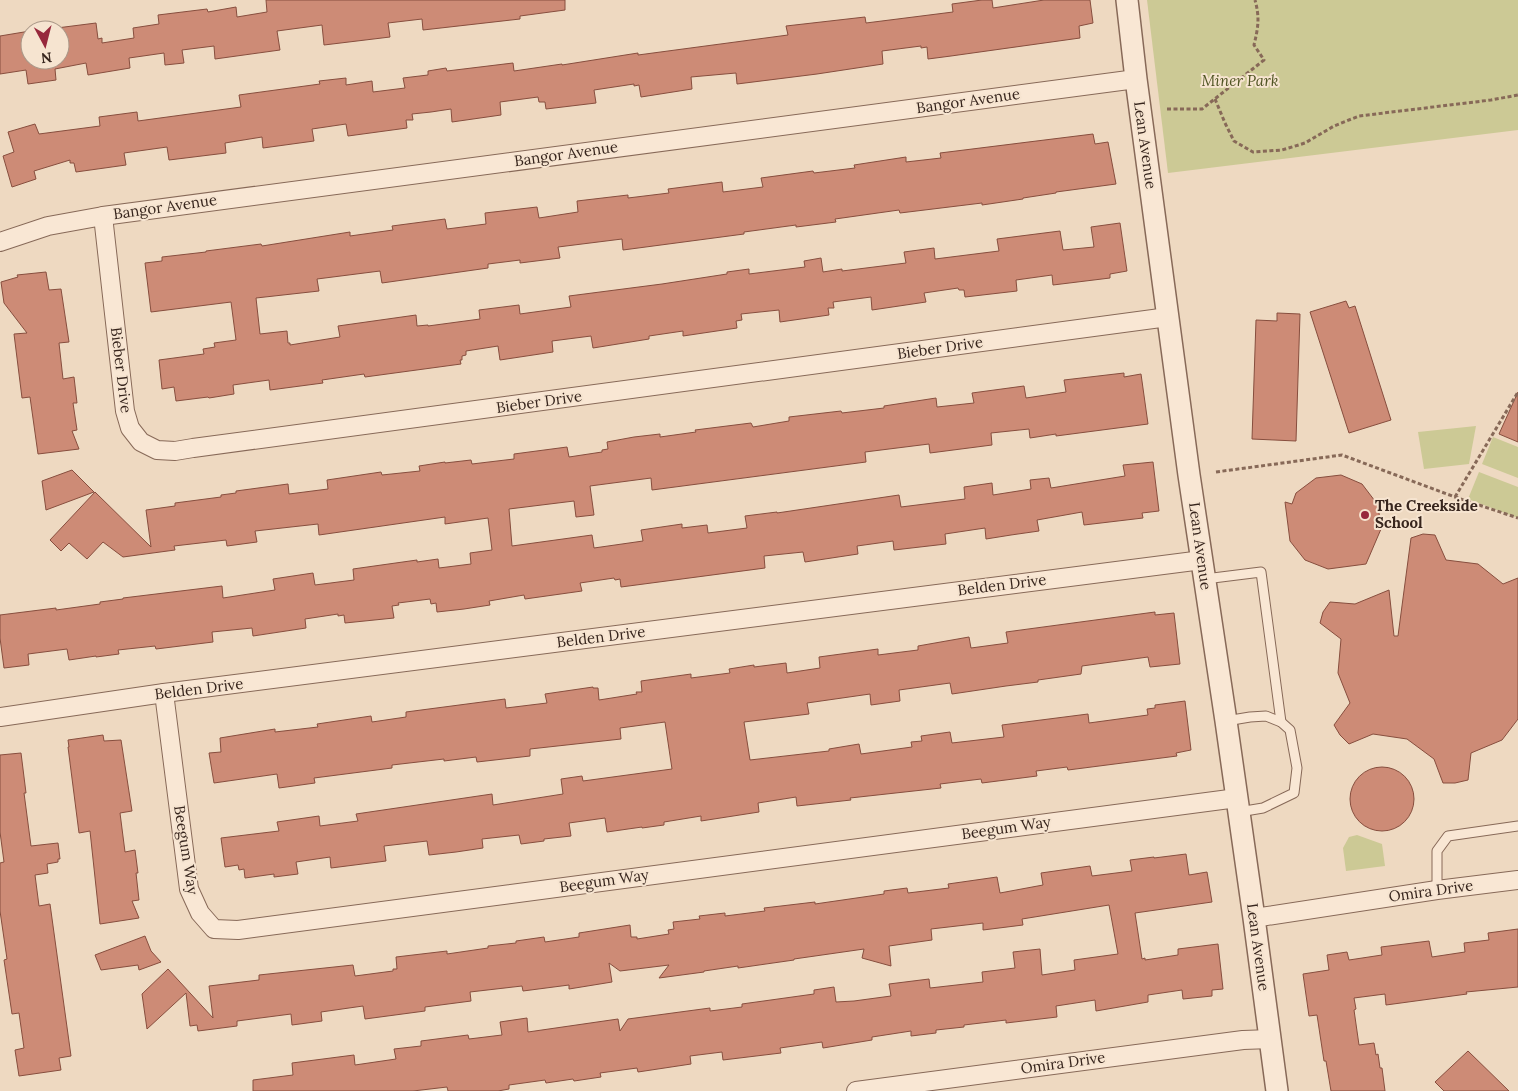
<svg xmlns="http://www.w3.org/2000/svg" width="1518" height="1091" viewBox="0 0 1518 1091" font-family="Lora,serif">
<rect width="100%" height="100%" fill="#eed9c1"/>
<g fill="#ccc995">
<path d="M1147 0H1518V130L1168 173Z"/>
<path d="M1476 426 1469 464 1424 469 1418 432Z"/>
<path d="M1493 437 1518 447V478L1482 464Z"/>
<path d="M1479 472 1518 487V518L1468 499Z"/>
<path d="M1357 835 1382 844 1385 866 1346 871 1343 848 1349 837Z"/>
</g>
<g fill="#cd8b76" stroke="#874e3e">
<path d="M266 0H565V10L520 16V19L423 30 422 19 388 23 390 37 324 45 322 25 277 31 280 50 215 59 214 46 182 50 184 63 165 65 164 53 129 58 130 68 88 75 86 63 55 69 56 80 28 84 26 70 0 74V36L30 31V60H60V30H41L96 23 98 39 102 38V43L134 38 133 28 159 24 158 15 207 9 208 12 236 7 237 17 267 12Z"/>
<path d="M982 0H992L993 8 1044 0H1090L1093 23 1079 26 1080 38 951 56 928 59 927 47 921 48V46L882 51 883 64 817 74 737 84 736 73 691 77 692 89 641 97 639 85 634 86V84L594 90 596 103 546 109 545 102H539L538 97 500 102 501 115 452 122 451 109 431 112 412 114 413 120H406L407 128 348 136 346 124 312 129 314 141 263 148 262 137 225 143 226 153 169 160 167 147 124 153 126 165 76 172 74 163H70V160L34 171 36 179 12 187 3 156 14 152 8 132 35 124 39 134 100 126 99 117 137 112 138 121 241 107 239 95 320 84 319 81 346 78V85L372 81 373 92 405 88 403 78 428 75V71L446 68 447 71 513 63 514 71 562 64V65L638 53V55L788 35 786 26 865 17 866 23 953 12 952 4Z"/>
<path d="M1093 134 1095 144 1108 142 1116 184 1056 192V193L1023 198V199L982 205V203L900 213 899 210 835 219 836 222 796 227V225L744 232V234L623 250 622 239 558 247 560 258 520 263V260L488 264V268L382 283 380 271 317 279 319 291 256 298 260 334 287 331 288 343H290V345L340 337 338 326 416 315 417 326 428 325V326L480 319 479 310 519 305 520 314 571 307 569 296 662 284 727 274V272L749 269V274L805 267 804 261 821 258 823 272 842 269V271L906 263 904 252 934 248 935 259 999 251 997 239 1060 231 1063 250 1094 247 1091 227 1120 223 1127 271 1110 274V278L1053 285 1052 275 1016 280 1017 291 965 297 964 290H959L958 288 924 293 926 302 872 310 871 297 833 302 834 308H828L829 315 780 322 779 310 741 314 742 320 736 321 737 328 683 336V331L649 336V339L593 348 591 336 552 341 553 352 500 360 498 346 466 351V355L462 356V360H460L461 364 365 377 364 374 322 380 323 383 270 390 269 380 233 385 234 394 209 398 208 397 176 401 174 387 162 389 159 360 204 354 203 349 215 347 214 343 236 340 231 302 151 312 145 263 162 261V257L206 252V251L261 244 262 246 350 232V236L393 230 392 226 445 219 447 229 486 224 485 213 537 207 539 218 578 212 577 201 628 195V198L669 193 668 189 722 182 723 192 763 187 761 178 813 171 814 173 855 168 854 165 906 157V162L941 158 940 153Z"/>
<path d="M46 272 49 290 61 289 69 342 59 343 63 379 74 377 77 403H73L77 430 72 431 79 449 38 454 30 397 22 398 14 334 27 333 4 303 1 282 18 277 17 275Z"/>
<path d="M1346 301 1349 308 1355 306 1391 420 1349 433 1310 312Z"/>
<path d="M1277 313 1300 314 1296 441 1252 439 1256 320 1277 321Z"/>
<path d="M1124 373V377L1141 374 1148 424 1056 436V434L1030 438 1029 429 991 433 992 445 930 453 929 444 865 452 866 462 652 490 651 478 590 486 594 515 576 517 574 501 509 509 512 546 592 535 594 548 643 541 641 530 682 524V528L707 525 708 533 747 528 745 516 777 512V513L899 495 901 507 965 499 964 487 992 483 993 495 1031 489 1030 480 1049 478 1051 488 1125 476 1123 465 1153 462 1159 511 1142 513 1143 518 1084 525 1082 512 1037 520 1039 531 1011 535 986 539 985 528 945 534 946 544 894 550 893 541 857 546 858 554 805 562 803 552 764 556 765 568 621 587 620 579 615 580 614 578 580 583 582 591 525 599 524 595 489 601 490 605 464 609 437 612 436 603 431 604 430 599 398 603 399 605 392 606 394 618 345 623 344 615 338 616V614L305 619 306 628 253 636 252 628 212 632 213 642 156 649 155 646 118 650 119 654 96 657V656L69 660 67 649 28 654 29 665 4 668 0 638V615L56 608V610L100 604V602L123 599V598L222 586 223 598 275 590 273 579 313 573 315 585 354 580 353 569 417 560V562L438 559 439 568 471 564 470 553 492 550 488 518 445 524V517L319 535 318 524 255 531 257 542 227 546 226 540 174 546 175 550 123 557 103 542 87 559 69 543 61 551 50 540 95 492 151 547 146 510 175 506V503L221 497V495L236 493V491L288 484 289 494 328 489 327 480 381 472 382 475 420 471 419 466 445 462V463L471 460 472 464 514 459V454L567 447 569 457 602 452V450L608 449 607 442 634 437 660 434V437L696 432 695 430 751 423 753 427 789 421V417L841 411 842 413 884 408V406L936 398 937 407 974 403 972 393 1024 386 1026 398 1066 392 1064 380Z"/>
<path d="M1518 392V442L1499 434Z"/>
<path d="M72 470 94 492 46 510 42 481Z"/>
<path d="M1341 475 1362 484 1378 505 1381 529 1366 564 1328 569 1305 560 1290 541 1285 502 1292 504 1296 493 1316 478Z"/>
<path d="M1423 534 1435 535 1446 560 1478 564 1503 584 1518 578V719L1502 740 1471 753 1468 780 1455 783H1443L1434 759 1407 739 1373 734 1349 744 1340 735 1334 725 1350 703 1338 673 1341 639 1320 623 1323 612 1330 602 1355 604 1389 590 1394 636H1398L1411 538Z"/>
<path d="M1155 612V615L1174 613 1180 664 1150 667 1148 657 1082 666 1081 674 1038 680V682L1006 686 952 694 950 683 899 690 900 701 871 705 870 694 807 703 809 714 744 722 750 760 829 751V749L859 744 861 754 912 747 911 742 922 741 921 736 950 732 952 743 1004 737 1002 725 1088 714 1089 723 1148 715 1147 709 1155 708V705L1185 701 1191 750 1176 753 1177 756 1068 770 1067 767 1036 771 1037 776 982 783 981 779 940 784 941 788 850 798 851 800 797 806 796 797 758 803 759 812 701 821V816L664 822V825L642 828V827L607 832 605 818 569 823 571 836 544 839V841L521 844 519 835 482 839 483 848 456 852 429 855 427 841 384 846 386 861 331 868 330 857 296 862 298 874 274 877V874L245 878 244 869 239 870 238 865 225 867 221 838 279 831 277 822 319 816 320 826 358 821 356 814 492 794 493 805 563 794 561 779 582 776 583 781 672 769 665 722 620 728 621 739 530 749V756L477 762 476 757 444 761V759L392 765V768L314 778 315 783 279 788 277 774 214 783 209 753 221 752 220 738 275 729V732L318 727 317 724 371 716 372 722 406 717V712L505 699 506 708 547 703 545 694 593 687V688H598L599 700 637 694 636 692H642L641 681 691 674V678L730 673 729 669 754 665V667L786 663 787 673 820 668 819 657 878 649V655L918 650V646L969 637 971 648 1008 643 1006 632Z"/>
<path d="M103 735 104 741 121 740 132 811 120 813 125 852 135 850 138 873H136L139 900 132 901 139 918 100 924 90 831 79 833 68 747H69L68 740Z"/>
<path d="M21 753 26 793H24L31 846 58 843 60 859H58V862L47 864 48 873 35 875 39 906 50 904 71 1056 59 1058 61 1070 19 1076 15 1050 24 1048 19 1013 12 1014 4 960 7 959 0 911V863L4 862 0 832V755Z"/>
<circle cx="1382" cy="799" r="32"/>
<path d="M1186 854 1189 875 1207 872 1212 902 1135 913 1142 959 1145 958V960L1178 955V949L1218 944 1223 989 1212 990V996L1183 999 1182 990 1148 995V1002L1096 1011 1095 1000 1056 1006 1057 1017 1006 1023V1020L964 1025V1027L936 1030V1033L911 1036V1031L872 1037V1040L823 1048 822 1042 780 1048 781 1053 723 1060 722 1052 690 1056 691 1064 638 1072 637 1068 600 1073 601 1077 574 1081 573 1079 546 1083 545 1080 509 1085V1089L498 1091H448L447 1087 413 1091H253V1080L293 1075 292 1063 354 1055 355 1065 396 1059 394 1049 421 1046V1041L468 1035 469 1039 502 1035 500 1022 527 1018 528 1032 618 1019 620 1031 628 1019 710 1008V1011L742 1007V1004L814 994V990L834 987 836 1002 854 1001 891 996 889 984 929 979 930 988 983 982 982 972 1015 968 1013 952 1040 949 1042 975 1075 970 1074 960 1118 954 1109 905 1022 919 1023 925 983 930V923L931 929 932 940 889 946 891 966 862 958 864 949 794 959V960L738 968V966L704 971V972L659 978 669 965 620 971 609 963 612 982 569 989V985L523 991 522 986 470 992 471 1001 425 1007V1011L365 1019 363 1006 321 1012 322 1021 292 1025 291 1014 237 1021V1026L198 1031 197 1025 190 1026 186 993 147 1029 142 994 168 969 213 1018 209 986 259 980V975L353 965 355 976 393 971V969H397L396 957 447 951V954L488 948V946L516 943V941L544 937 545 942 579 937V933L630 925 631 937H637V939L669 934 668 930 674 929 673 922 700 919 699 916 725 913V916L765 911 764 908 815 902V904L884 894V891L907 888 908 893 949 888 948 884 997 877 1000 893 1043 885 1041 873 1090 866 1092 876 1132 871 1130 860 1154 857V858Z"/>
<path d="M1518 929V987L1466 992 1467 994 1386 1005 1385 994 1354 998 1356 1009 1354 1010 1359 1045 1374 1043 1376 1055 1378 1054 1380 1068H1382L1385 1091H1331L1326 1061H1324L1317 1015 1309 1016 1303 974 1329 970 1327 955 1347 952 1349 960 1382 955 1381 947 1429 941 1432 957 1465 952 1464 943 1489 940 1488 933Z"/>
<path d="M145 936 151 951 161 962 139 970 138 965 101 970 95 955Z"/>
<path d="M1468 1051 1509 1091H1444L1435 1082Z"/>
</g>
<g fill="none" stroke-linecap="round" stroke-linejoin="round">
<defs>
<g id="service">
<path d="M1205 579 1261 572 1281 722"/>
<path d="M1226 721 1250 717 1266 716 1281 722 1290 730 1297 768 1294 793 1263 808 1239 812"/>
<path d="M1437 890V851L1448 836 1518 826"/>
</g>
<g id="minor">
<path d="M103 216 125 411 130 428 141 442 157 450 175 451 193 448 1168 317"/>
<path d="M0 242 48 226 103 216 1136 79"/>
<path d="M164 693 189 889 200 913 214 929 238 930 1237 798"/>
<path d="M0 717 164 693 1202 560"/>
<path d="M1254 918 1437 890 1518 880"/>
<path d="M856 1091 1243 1040 1271 1039"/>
</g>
<path id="tertiary" d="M1127 0 1136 79 1189 475 1226 721 1254 918 1277 1091"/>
</defs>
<use href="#service" stroke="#876958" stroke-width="11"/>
<use href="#minor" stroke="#876958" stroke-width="20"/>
<use href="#tertiary" stroke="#876958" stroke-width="24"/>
<g stroke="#876958" stroke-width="3" stroke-dasharray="4 2.5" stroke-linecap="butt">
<path d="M1215 99 1225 123 1234 141 1253 152 1282 150 1305 143 1334 126 1359 116 1491 100 1518 95"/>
<path d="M1167 109H1202L1264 60 1254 45C1258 28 1260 18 1255 0"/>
<path d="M1216 472 1342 455 1455 497 1518 518"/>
<path d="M1455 497 1518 392"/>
</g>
<use href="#service" stroke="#f9e7d4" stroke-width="9"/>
<use href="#minor" stroke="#f9e7d4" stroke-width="18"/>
<use href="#tertiary" stroke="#f9e7d4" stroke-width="21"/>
</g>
<circle fill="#97283c" stroke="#f6e4d0" stroke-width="2" cx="1365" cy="515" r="5"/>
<g text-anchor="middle" stroke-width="4" stroke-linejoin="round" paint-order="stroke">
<g font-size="15" font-style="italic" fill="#505423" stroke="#f6e4d0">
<text x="1240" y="86">Miner Park</text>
</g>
<g font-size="15" fill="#37251d" stroke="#f6e4d0">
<text transform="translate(968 101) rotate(-8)" y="5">Bangor Avenue</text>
<text transform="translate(1145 145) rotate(82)" y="5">Lean Avenue</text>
<text transform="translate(566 154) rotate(-8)" y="5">Bangor Avenue</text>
<text transform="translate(165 207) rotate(-8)" y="5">Bangor Avenue</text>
<text transform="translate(940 348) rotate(-8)" y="5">Bieber Drive</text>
<text transform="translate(121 370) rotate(83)" y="5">Bieber Drive</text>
<text transform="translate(539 402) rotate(-8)" y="5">Bieber Drive</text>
<text transform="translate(1200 546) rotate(82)" y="5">Lean Avenue</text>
<text transform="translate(1002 585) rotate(-7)" y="5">Belden Drive</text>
<text transform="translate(601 637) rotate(-7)" y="5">Belden Drive</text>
<text transform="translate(199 689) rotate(-7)" y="5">Belden Drive</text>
<text transform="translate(1006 828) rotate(-8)" y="5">Beegum Way</text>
<text transform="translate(186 850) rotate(81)" y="5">Beegum Way</text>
<text transform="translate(604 881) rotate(-8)" y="5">Beegum Way</text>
<text transform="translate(1431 891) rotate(-8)" y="5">Omira Drive</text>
<text transform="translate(1258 947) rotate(82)" y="5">Lean Avenue</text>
<text transform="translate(1063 1063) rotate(-8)" y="5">Omira Drive</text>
</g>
<g font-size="15" font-weight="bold" fill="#37251d" stroke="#f6e4d0" text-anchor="start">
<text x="1375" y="511">The Creekside<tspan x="1375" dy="17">School</tspan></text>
</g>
</g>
<g transform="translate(45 45) rotate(173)"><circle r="24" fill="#f6e4d0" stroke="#aa9888"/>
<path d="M0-4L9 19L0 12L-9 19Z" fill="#97283c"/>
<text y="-8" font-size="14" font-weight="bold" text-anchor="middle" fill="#37251d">N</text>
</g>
</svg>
